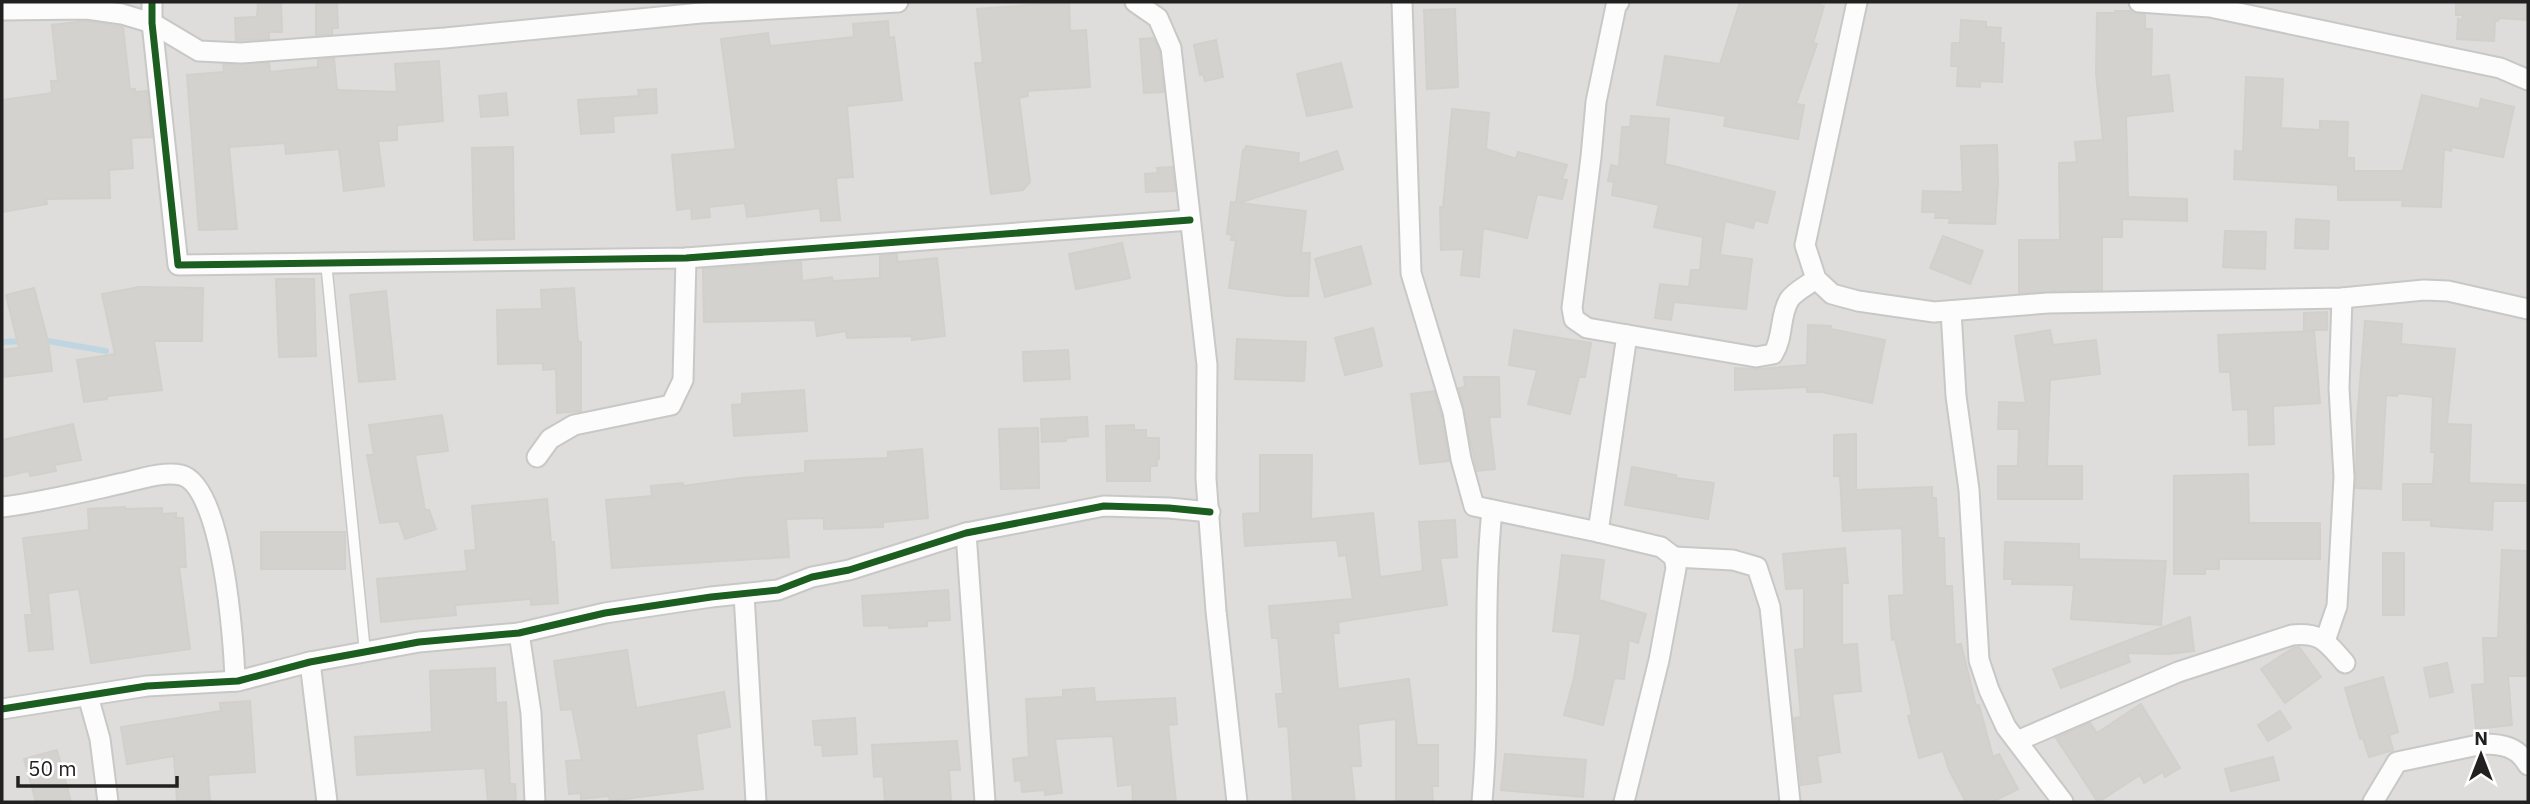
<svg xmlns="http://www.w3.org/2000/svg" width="2530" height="804" viewBox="0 0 2530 804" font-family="'IBM Plex Sans',sans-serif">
<rect width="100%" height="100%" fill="#efeeea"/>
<rect fill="#dedddb" x="2" y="2" width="2526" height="800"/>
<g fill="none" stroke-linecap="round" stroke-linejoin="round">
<g stroke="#bfd6e0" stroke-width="6">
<path d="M42 340 106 351"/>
<path d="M2 342 25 341"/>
</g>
</g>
<g fill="#d4d2cf" stroke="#d2d0cb" stroke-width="2">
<path d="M258 2H281L282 32H269V39L236 40 235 18 257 17Z"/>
<path d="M316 2H337L338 28H332V34L316 35Z"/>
<path d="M1069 2 1070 31 1086 30 1090 87 1027 91 1028 96 1019 98 1030 182 1023 190 991 194 975 63H983L977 9Z"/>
<path d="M1740 2H1820L1819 5 1824 6 1813 43 1817 44 1796 104 1804 105 1798 139 1724 126 1726 116 1657 105 1665 56 1720 64Z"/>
<path d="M2456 2H2528V20L2499 18 2498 21H2495L2494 41 2457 39 2458 19 2462 20 2463 15H2456Z"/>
<path d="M1455 9 1458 87 1427 89 1424 10Z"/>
<path d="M2115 11H2131L2132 13 2145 15V29H2152L2151 77 2169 75 2173 111 2126 116 2128 197 2187 199V221L2122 219V237H2102V290L2019 293V240H2060L2059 163 2077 162 2075 142 2103 140 2096 74 2097 13H2115Z"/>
<path d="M1961 20 1986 22V27L2001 28 2000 43H2004L2002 82 1980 81V87L1957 86 1958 66H1951L1952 43H1960Z"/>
<path d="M86 21 123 27 130 89H135V92L147 91 152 137 131 138 133 168 109 170 110 198 46 199 47 204 2 212V100L52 93 51 81H58L52 25Z"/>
<path d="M888 21 889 38 894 37 902 100 847 106 853 177 836 178 840 220 821 221 820 208 747 217 745 203 709 207 710 217 692 219 691 208 677 210 672 155 736 149 721 39 768 33 770 46 854 37 853 24Z"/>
<path d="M1153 38 1159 51 1164 92 1144 93 1140 39Z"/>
<path d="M1216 40 1223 77 1205 81 1203 74 1200 75 1194 45Z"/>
<path d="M334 58 337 90 397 92 395 64 439 61 443 121 397 125V140L378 141 384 186 344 191 339 149 286 154 285 143 229 147 237 229 199 230 187 75 224 72 223 64 269 63 270 72 318 67V60Z"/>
<path d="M1341 63 1352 107 1307 116 1297 74Z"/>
<path d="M2246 77 2283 79 2281 128 2320 130V121L2348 122 2347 158H2354V171H2403L2422 95 2479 109 2481 99 2514 107 2503 157 2452 147 2451 151 2444 149 2441 207 2402 206 2403 200H2338V185L2234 179 2235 151 2243 152Z"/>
<path d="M656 89 657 113 613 116 614 132 581 134 578 100 639 96 638 90Z"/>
<path d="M506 93 508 115 481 117 479 96Z"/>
<path d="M1452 109 1489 113 1486 149 1516 159 1518 152 1567 165 1562 179 1567 180 1562 199 1537 194 1527 238 1483 228 1479 277 1461 275 1464 249 1441 250 1440 207H1443Z"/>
<path d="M1631 116 1669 119 1665 164 1775 192 1767 223 1755 220 1753 228 1725 221 1720 255 1752 259 1746 309 1674 302 1671 320 1655 318 1660 284 1689 287 1691 270H1700L1703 237 1654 227 1659 205 1612 195 1614 182 1608 181 1611 165 1619 167 1622 127H1630Z"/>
<path d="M1997 145 1998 184 1995 224 1949 223 1950 218H1935L1936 212H1922L1923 191 1963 192 1961 146Z"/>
<path d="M1246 146 1299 153 1298 164 1337 151 1343 169 1239 203 1306 211 1301 253H1310L1308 296H1287L1229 288 1236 240H1231L1232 235 1227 234 1231 202 1236 203 1243 150H1245Z"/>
<path d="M513 147 514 239 474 240 472 148Z"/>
<path d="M1172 167 1175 191 1146 192 1145 174 1158 173 1157 168Z"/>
<path d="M2296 219 2329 221 2328 249 2295 248Z"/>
<path d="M2225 231 2266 232 2265 269 2223 267Z"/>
<path d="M1943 236 1983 251 1970 284 1930 268Z"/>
<path d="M1122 243 1130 278 1076 289 1069 254Z"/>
<path d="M1361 246 1371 284 1325 297 1315 259Z"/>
<path d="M897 254V262L937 258 945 336 912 340V336L847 338 846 331 817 336 815 320 704 322 703 269 801 262 802 281 832 277 833 281 880 278V256Z"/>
<path d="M276 279H314L316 356 279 357Z"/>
<path d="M139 287 203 288 202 341H154L162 390 107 396V399L84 402 77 360 115 354 102 294Z"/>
<path d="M34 288 48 341 52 371 2 377V350L19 348 6 295Z"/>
<path d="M574 288 578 342H581V411L557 413 556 369 543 370V363L498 364 497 310 542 309 541 290Z"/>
<path d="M386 291 395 379 359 382 350 295Z"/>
<path d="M2327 312V330H2304V313Z"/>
<path d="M2365 321 2402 324 2401 344 2455 349 2447 424 2471 425 2469 483 2524 485 2528 487 2527 501H2493L2492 530 2431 526V520H2403V484H2433L2435 452H2431L2433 397 2398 393 2397 396 2386 395 2381 489 2356 488 2357 420Z"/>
<path d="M1808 325 1831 326V329L1885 340 1872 403 1822 392H1807V387L1735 390V368L1758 369 1807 365Z"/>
<path d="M1373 328 1382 366 1345 375 1335 338Z"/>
<path d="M1514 330 1591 343 1585 377H1579L1570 414 1528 404 1537 370 1509 365Z"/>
<path d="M2050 330 2053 345 2096 340 2100 374 2050 380 2047 466H2082V499H1998V466H2018L2019 429H1998L1999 402 2026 403 2015 336Z"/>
<path d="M2314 331 2320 403 2273 406 2274 444 2249 445 2248 409 2233 410 2230 372H2220L2218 335Z"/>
<path d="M1237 339 1306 342 1304 381 1235 379Z"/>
<path d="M1068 350 1070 379 1024 381 1023 352Z"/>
<path d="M1464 377H1499L1500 417H1489L1495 469 1477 471 1459 388 1465 387Z"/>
<path d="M804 390 807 431 734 436 732 405 742 404V394Z"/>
<path d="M1434 391 1441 415 1449 461 1420 464 1411 394Z"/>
<path d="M442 415 448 451 415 455 425 510H429L436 529 405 539 399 521 380 523 367 455H374L369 425Z"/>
<path d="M1087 417 1088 436 1066 438V441L1042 442 1041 419Z"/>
<path d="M73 424 81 460 54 465 56 471 30 476 29 471 2 477V440Z"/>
<path d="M1134 425V430H1146V438H1159V459H1157V466H1150V481H1107L1106 426Z"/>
<path d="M1038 428 1039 488 1001 489 999 429Z"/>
<path d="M1856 434V490L1932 487V498H1936L1938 538H1944L1945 586H1952L1955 645 1961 644 1976 706 1979 705 1993 757 1999 754 2018 789 1992 802H1966L1949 770 1943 751 1919 758 1908 716 1912 715 1895 639 1892 640 1889 596 1904 595 1902 528 1843 531 1840 476H1834V435Z"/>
<path d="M922 449 928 518 883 522V527L824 529V518L786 519 789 557 612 568 606 500 652 496 651 486 683 483V486L741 478 805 473V461L888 458V452Z"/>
<path d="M1260 455H1312L1311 519 1373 513 1380 577 1423 571 1419 522 1455 520 1457 557 1440 558 1447 605 1338 622 1339 633H1333L1338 689 1409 679 1417 745H1438V786H1432L1433 802H1396V719L1358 724 1361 766H1351L1355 802H1293L1288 726 1279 727 1276 694H1283L1278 638H1272L1269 606 1353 599 1346 555 1339 556 1337 540 1245 546 1243 514 1260 513Z"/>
<path d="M1632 467 1676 475V478L1714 483 1708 519 1625 505Z"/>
<path d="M2248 474 2249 523H2320V559H2219V569H2205V574H2174V476Z"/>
<path d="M547 499 551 542H554L558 603 531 605V599L455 605 456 615 381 622 377 579 467 571 465 551 476 550 472 506Z"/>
<path d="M125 507V509L162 508V514L176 513V518H183L186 567H179L190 649 91 663 79 589 48 593 53 649 29 651 25 615H32L23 538 89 530 88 509Z"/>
<rect x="261" y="532" width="84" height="37"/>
<path d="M2005 542 2079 544V559L2166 561 2161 625 2071 619 2074 585 2012 584 2013 579H2004Z"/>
<path d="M1845 548 1848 583H1842V645L1857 644 1861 691 1832 694 1840 752 1817 756 1821 782 1801 785 1794 718 1801 717 1795 650 1804 649V588L1786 589 1783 554Z"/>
<path d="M2502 550 2528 551V624H2525L2527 676H2508L2512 725 2476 729 2472 685 2485 684 2483 638H2498Z"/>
<rect x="2383" y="553" width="21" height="62"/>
<path d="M1562 555 1604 560 1599 600 1646 614 1638 643 1629 640 1624 679 1614 678 1603 725 1564 715 1574 678 1581 634 1553 631Z"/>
<path d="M948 590 950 620 927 621V626L889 628V625L864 626 862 596Z"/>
<path d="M2190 617 2194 651 2168 654 2127 653 2130 662 2061 688 2053 669Z"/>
<path d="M2299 647 2321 677 2285 703 2261 669 2293 648Z"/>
<path d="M627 650 636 708 724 692 730 727 696 734 703 789 610 801 609 796 581 799V793L569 794 566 761 582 760 572 709 561 710 554 661Z"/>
<path d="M2447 663 2453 692 2430 697 2424 668Z"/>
<path d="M495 668 496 703 506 702 510 784H515L516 802H488L485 768 357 775 355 737 432 732 430 671Z"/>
<path d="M2383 677 2398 732 2389 735 2393 750 2369 757 2363 738 2360 739 2345 688Z"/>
<path d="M1094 688 1095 702 1175 698 1177 724 1168 725 1176 802H1133L1132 784 1118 786 1113 736 1055 739 1062 793 1045 795V790L1022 792 1021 780 1015 781 1013 759 1029 757 1026 699 1063 697V690Z"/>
<path d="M250 701 255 772 208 775 210 802H177L174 756 127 764 121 727 221 711 220 703Z"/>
<path d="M2141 704 2180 768 2165 777 2163 772 2144 783 2140 775 2098 802 2056 738 2090 723 2097 733Z"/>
<path d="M2280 711 2291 728 2268 741 2258 725Z"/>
<path d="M855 718 857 754 823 756 822 745H815L813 721Z"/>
<path d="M957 741 960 770H949L951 802H885L883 776 874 777 872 745Z"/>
<path d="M57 750 71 802H36L24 759Z"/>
<path d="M1505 754 1586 760 1583 797 1501 790Z"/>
<path d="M2273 757 2279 780 2231 791 2225 769Z"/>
</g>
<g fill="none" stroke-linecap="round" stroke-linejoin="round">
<defs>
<path id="service" d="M326 262 365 652"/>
<g id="minor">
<path d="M152 2V23L178 265 686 258 1190 220"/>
<path d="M1135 2 1158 18 1171 48 1207 365 1206 479 1216 611 1237 802"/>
<path d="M1402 2 1411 273 1453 412 1461 459 1474 506 1598 532 1661 547 1674 557 1676 568 1659 660 1624 802"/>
<path d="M1619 2 1616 6 1596 102 1591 157 1572 308 1574 319 1587 328 1756 357 1773 354C1784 337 1779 317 1789 300 1794 292 1808 285 1816 279"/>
<path d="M1857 2 1805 245 1816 279 1832 294 1858 301 1934 312 2048 303 2342 298 2424 290 2448 291 2528 309"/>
<path d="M2139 2 2210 7 2500 68 2528 80"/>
<path d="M2 10 87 9 122 14 152 23 199 51 241 53 445 38 701 13 898 2"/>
<path d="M1951 311 1956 396 1969 490 1979 660 1989 690 2006 727 2063 802"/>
<path d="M537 457 550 439 574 425 671 405 683 380 686 258"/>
<path d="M2 507C43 502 83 492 123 483 140 479 164 471 181 475 223 485 234 643 235 681"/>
<path d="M1598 532 1627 335"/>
<path d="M966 533 985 802"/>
<path d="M1674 557 1733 560 1757 567 1770 607 1790 802"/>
<path d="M744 594 756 802"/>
<path d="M519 633 531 713 535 802"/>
<path d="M2325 641 2337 606 2344 477 2339 388 2342 298"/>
<path d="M310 662 327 802"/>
<path d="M88 696 100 739 108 802"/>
<path d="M2 709 147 686 238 681 310 662 419 642 519 633 605 613 711 597 778 590 812 577 849 570 966 533 1104 506 1169 508 1210 512"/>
<path d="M2017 741 2178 672 2292 635C2322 632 2327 643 2345 663"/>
<path d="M1482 802C1491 704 1482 608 1492 510"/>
<path d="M2373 802 2397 762 2483 744C2503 744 2518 747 2528 765"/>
</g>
</defs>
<use href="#service" stroke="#c8c8c6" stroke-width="13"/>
<use href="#minor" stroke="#c8c8c6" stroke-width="23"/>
<use href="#service" stroke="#fdfcfc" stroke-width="10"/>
<use href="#minor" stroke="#fdfcfc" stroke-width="19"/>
<defs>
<g id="cycleway">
<path d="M152 2V23L178 265 686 258 1190 220"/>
<path d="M2 709 147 686 238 681 310 662 419 642 519 633 605 613 711 597 778 590 812 577 849 570 966 533 1104 506 1169 508 1210 512"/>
</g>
</defs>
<use href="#cycleway" stroke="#fff" stroke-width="11"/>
<use href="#cycleway" stroke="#1b5e20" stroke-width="7"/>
</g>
<rect width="2530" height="804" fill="none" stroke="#212121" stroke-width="7"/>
<g transform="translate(2481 755)" stroke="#ffffff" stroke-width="5" paint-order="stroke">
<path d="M0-5L12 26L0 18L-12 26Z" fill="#212121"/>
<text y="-10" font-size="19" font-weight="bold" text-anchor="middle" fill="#212121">N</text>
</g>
<path d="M18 776v10h159v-10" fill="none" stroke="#212121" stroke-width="3.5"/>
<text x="28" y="776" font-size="21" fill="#212121" stroke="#ffffff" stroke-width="5" paint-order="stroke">50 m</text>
</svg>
